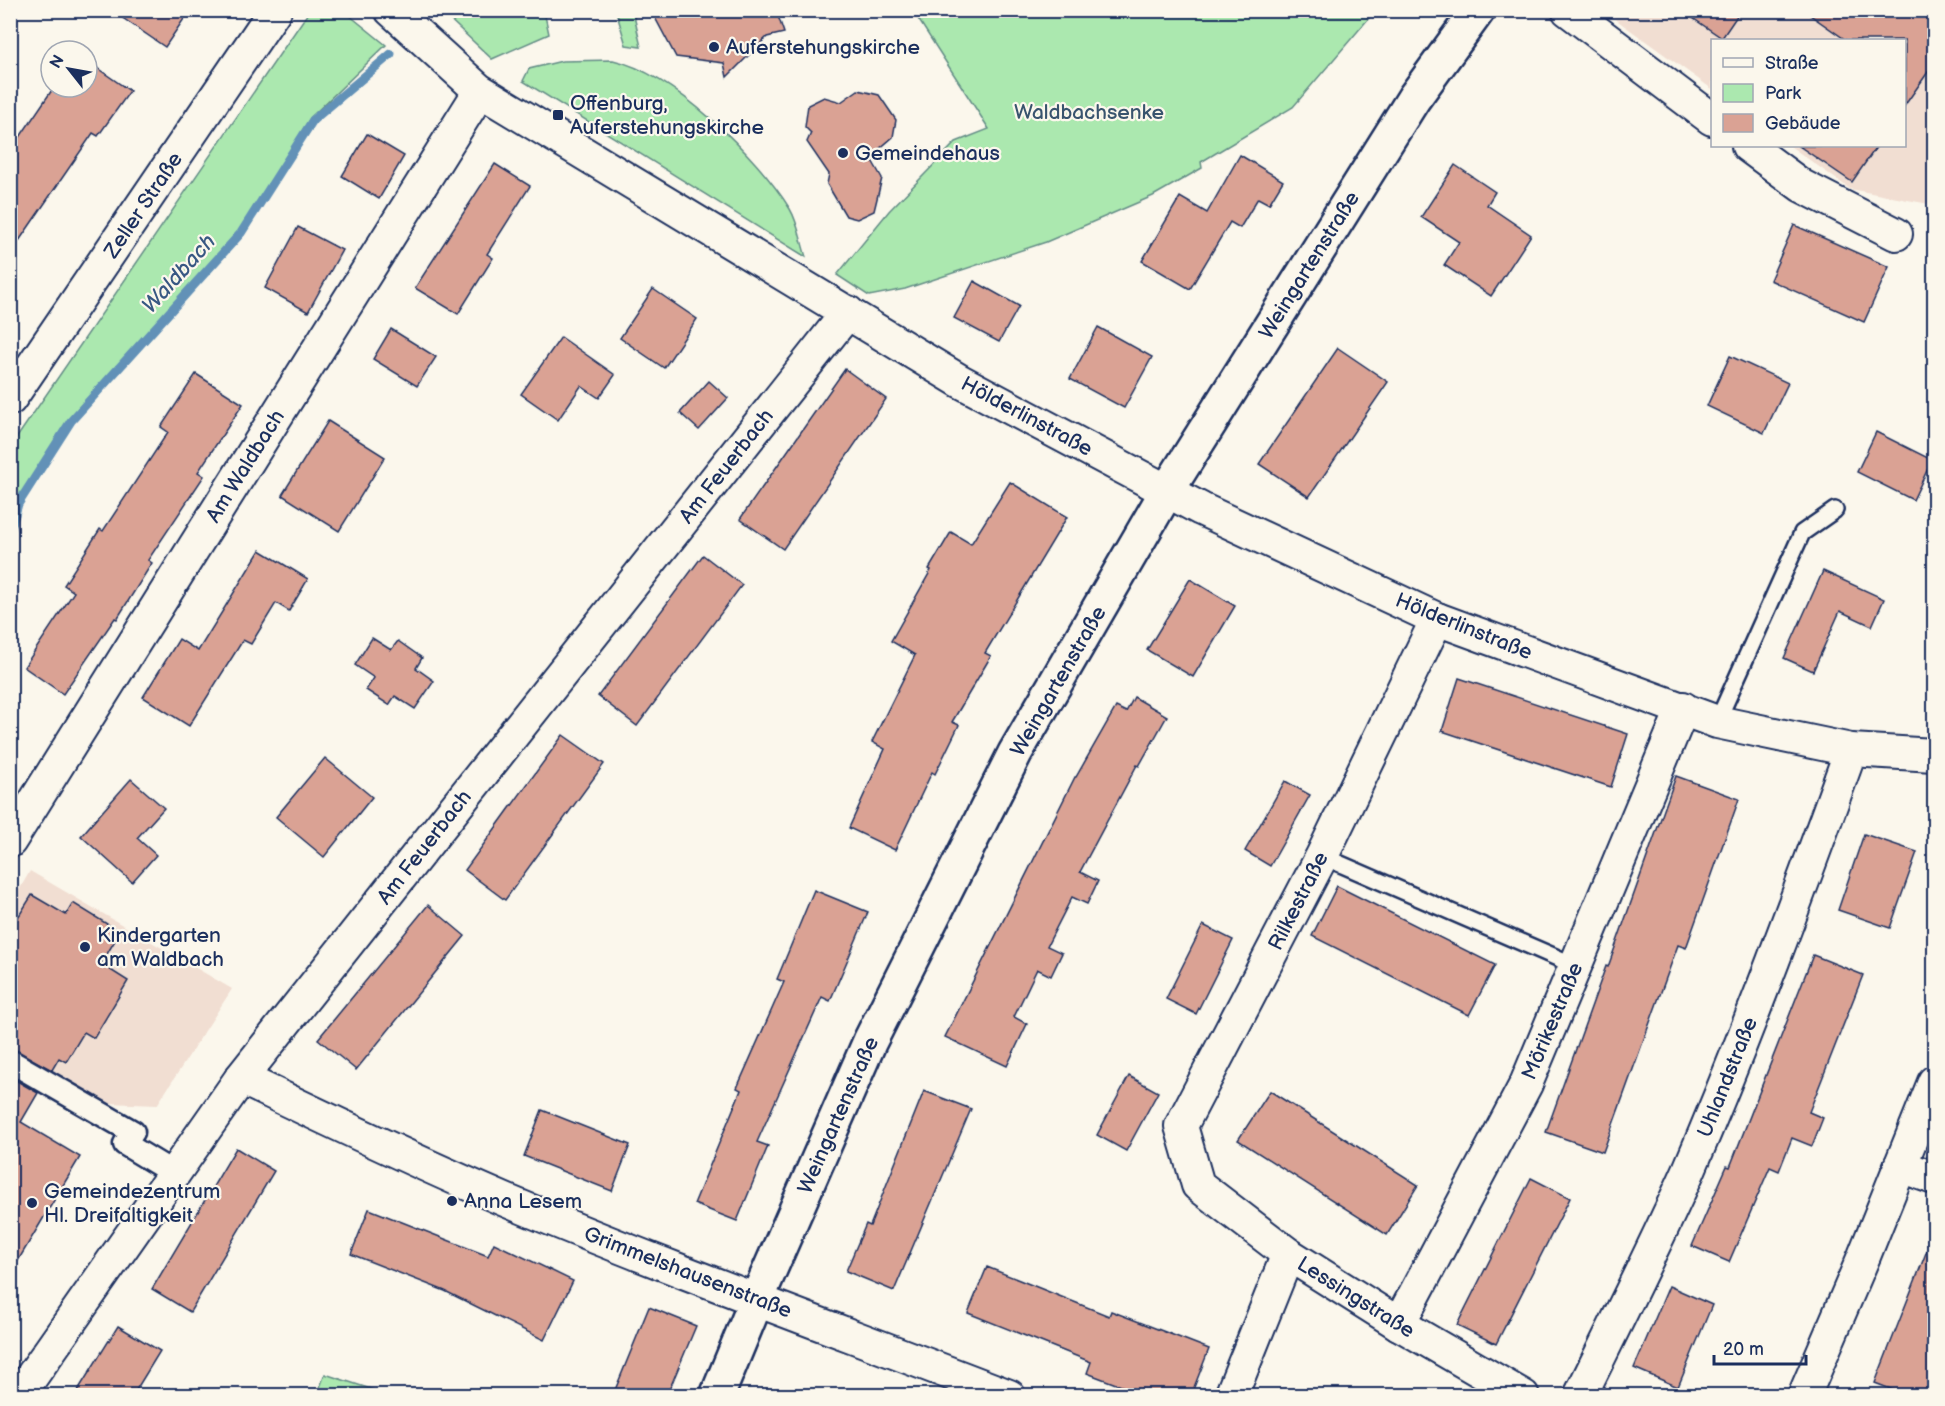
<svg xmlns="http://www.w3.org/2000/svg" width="1945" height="1406" viewBox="0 0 1945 1406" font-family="'Balsamiq Sans',sans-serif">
<rect width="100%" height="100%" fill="#fbf7ec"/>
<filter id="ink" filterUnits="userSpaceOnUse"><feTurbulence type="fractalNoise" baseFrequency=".0167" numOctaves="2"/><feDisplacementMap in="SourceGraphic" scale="12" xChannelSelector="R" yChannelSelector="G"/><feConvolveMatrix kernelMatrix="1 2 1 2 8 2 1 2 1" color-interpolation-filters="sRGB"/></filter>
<g filter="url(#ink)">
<g fill="#f1ded2">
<path d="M1604 11H1934V205L1850 189 1790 146H1904V40H1712V89Z"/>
<path d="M30 871 232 989 157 1105 108 1103 11 1047V904Z"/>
</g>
<g fill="#abe8af" stroke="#638c86" stroke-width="1.5">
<path d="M310 10 344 11 386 45 310 118 241 233 71 421 18 504 11 532V446Z"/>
<path d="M441 11H544L549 34 492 59Z"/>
<path d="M616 11H633L641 47 626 45Z"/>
<path d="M913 11H1375L1293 107 1201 162 1202 168 1153 196 1046 242 905 289 869 296 837 275 889 211 956 142 989 129Z"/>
<path d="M613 60C674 74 757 156 790 209 798 222 801 242 806 257L523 81 529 69 562 61Z"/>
<path d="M325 1374 389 1395H317Z"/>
</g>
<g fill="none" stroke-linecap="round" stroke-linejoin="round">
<path stroke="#6291b7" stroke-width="9" d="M10 532 18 504 71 421 241 233 313 120 391 54"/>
</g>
<g fill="#daa294" stroke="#1b2f5e" stroke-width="1.5">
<path d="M111 10H190L165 47Z"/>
<path d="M651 10H776L784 33 767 37 727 77 724 63 676 57Z"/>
<path d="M1681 10H1741L1722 38Z"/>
<path d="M1803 10H1935V62L1905 105V40H1846Z"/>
<path d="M87 61 130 91 98 136 93 133 10 254V130L20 137 54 87H87Z"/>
<path d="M858 90 879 95 896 120 893 137 870 157 882 178 874 211 857 219 846 216 827 184 829 174 807 142 811 133 805 127 808 105 824 97 841 102Z"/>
<path d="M367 134 404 156 379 199 342 176Z"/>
<path d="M1799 146H1877L1852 182Z"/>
<path d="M1240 155 1283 181 1269 204 1258 198 1240 228 1230 222 1190 289 1142 261 1180 197 1207 213Z"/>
<path d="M495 164 530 186 487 254 493 258 458 314 415 288Z"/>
<path d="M1455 165 1495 192 1487 205 1531 235 1491 296 1444 265 1459 242 1421 217Z"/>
<path d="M1794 225 1889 267 1864 322 1770 280Z"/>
<path d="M298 227 342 250 308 312 265 288Z"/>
<path d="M974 281 1019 306 999 342 954 318Z"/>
<path d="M653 289 697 319 664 368 620 338Z"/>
<path d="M1098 327 1152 357 1124 408 1070 379Z"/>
<path d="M391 329 436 357 417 386 373 359Z"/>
<path d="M561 337 615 375 599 398 581 386 558 420 521 394Z"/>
<path d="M1338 348 1388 382 1309 497 1259 464Z"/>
<path d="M1730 356 1788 383 1764 433 1707 406Z"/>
<path d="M845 369 886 399 783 549 740 519Z"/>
<path d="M196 374 243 404 198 472 204 476 148 560 152 563 117 619 115 618 63 694 24 667 74 592 64 585 100 529 103 531 168 432 161 427Z"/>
<path d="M709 381 728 398 699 430 680 413Z"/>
<path d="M328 421 385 457 339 531 282 495Z"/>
<path d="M1876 432 1932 460 1913 500 1857 472Z"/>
<path d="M1010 482 1067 517 985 653 991 656 952 722 959 725 935 774 932 772 895 850 849 828 885 749 872 742 915 655 891 641 931 570 929 569 951 532 971 544Z"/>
<path d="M260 550 308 579 289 611 276 603 251 644 243 640 189 726 143 697 179 639 198 651Z"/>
<path d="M703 555 742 585 637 726 598 696Z"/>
<path d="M1823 571 1884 599 1872 626 1840 611 1813 671 1784 658Z"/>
<path d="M1190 579 1235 606 1193 677 1147 650Z"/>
<path d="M372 638 391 650 398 641 422 658 416 668 434 681 415 709 395 696 389 705 366 690 374 678 355 665Z"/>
<path d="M1459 678 1628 734 1611 787 1442 731Z"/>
<path d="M1134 697 1167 716 1139 766 1137 765 1080 872 1098 881 1087 904 1072 897 1047 946 1062 953 1051 976 1037 969 1014 1017 1027 1024 1007 1066 945 1037 1075 777H1076L1116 707 1126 712Z"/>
<path d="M563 735 604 764 505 900 465 870Z"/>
<path d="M325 758 372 797 324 857 276 817Z"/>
<path d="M1676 776 1739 799 1686 948 1678 945 1603 1152 1546 1132 1606 966 1608 967Z"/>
<path d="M131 779 164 808 137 838 156 855 132 882 81 836Z"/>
<path d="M1285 781 1310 795 1270 866 1245 851Z"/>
<path d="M1864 834 1917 852 1890 928 1838 910Z"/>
<path d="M1337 886 1495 965 1469 1015 1312 936Z"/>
<path d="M814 890 868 912 830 1001 822 997 757 1142 768 1146 737 1221 694 1204 741 1090 737 1088 784 982 777 979Z"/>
<path d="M32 895 66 915 73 903 120 932 101 964 128 981 94 1038 84 1032 66 1062 59 1058 52 1070 10 1048V930Z"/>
<path d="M428 905 465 936 356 1070 318 1039Z"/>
<path d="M1203 925 1233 940 1196 1014 1166 999Z"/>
<path d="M1813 955 1863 975 1809 1112 1823 1118 1812 1146 1792 1138 1779 1171 1770 1167 1729 1262 1692 1246 1727 1166 1730 1167Z"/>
<path d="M1129 1076 1158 1092 1126 1151 1097 1135Z"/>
<path d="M10 1077 38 1093 21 1122 80 1157 10 1274Z"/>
<path d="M924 1091 971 1109 894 1291 846 1271 866 1224 870 1226Z"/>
<path d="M1270 1091 1418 1185 1387 1235 1238 1140Z"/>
<path d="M542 1110 630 1145 612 1191 524 1156Z"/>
<path d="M236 1148 274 1171 190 1312 152 1289Z"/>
<path d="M1531 1178 1570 1198 1496 1344 1457 1325Z"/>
<path d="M369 1209 488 1256 494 1243 573 1281 544 1340 445 1291 351 1254Z"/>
<path d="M1933 1235 1935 1395H1906L1875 1383Z"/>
<path d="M987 1267 1109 1316 1111 1311 1209 1349 1191 1395H1145L1087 1373 1091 1362 968 1313Z"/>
<path d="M1669 1286 1712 1305 1678 1387 1634 1368Z"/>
<path d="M649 1307 696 1326 667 1395H613Z"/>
<path d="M118 1326 160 1351 133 1395H75Z"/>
</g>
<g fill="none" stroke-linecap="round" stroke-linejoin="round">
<defs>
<g id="service">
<path d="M1717 722 1802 533 1835 510"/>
<path d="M1322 856 1576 966"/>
</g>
<path id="pedestrian" d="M10 1061 133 1132 125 1144 173 1173"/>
<g id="minor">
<path d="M391 10 479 90 960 381 1201 509 1437 619 1717 722 1851 750 1934 755"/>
<path d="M1568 10 1712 119"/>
<path d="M1748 146 1802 186 1896 234"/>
<path d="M10 399 275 10"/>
<path d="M1437 619 1322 856 1181 1126 1198 1185 1288 1254 1399 1324 1523 1396"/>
<path d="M10 841 480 91"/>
<path d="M241 1078C328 1120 416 1162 505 1200 671 1270 841 1331 1009 1396"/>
<path d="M1900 1166 1934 1178"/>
<path d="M1399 1324 1526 1084 1683 708"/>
<path d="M18 1396 241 1078 848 312"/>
<path d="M1231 1396 1288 1254"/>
<path d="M1580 1396C1617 1321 1655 1246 1689 1170 1748 1032 1800 891 1851 750"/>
<path d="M1804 1396 1864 1256 1934 1082"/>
</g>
<path id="tertiary" d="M717 1396 757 1299 870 1041 1015 753 1167 491 1414 98 1478 10"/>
</defs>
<use href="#service" stroke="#1b2f5e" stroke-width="20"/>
<use href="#pedestrian" stroke="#1b2f5e" stroke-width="27"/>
<use href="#minor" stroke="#1b2f5e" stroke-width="36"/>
<use href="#tertiary" stroke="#1b2f5e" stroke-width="38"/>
<use href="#service" stroke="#fbf7ec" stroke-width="15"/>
<use href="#pedestrian" stroke="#fbf7ec" stroke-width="22"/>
<use href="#minor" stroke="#fbf7ec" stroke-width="32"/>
<use href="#tertiary" stroke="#fbf7ec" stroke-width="33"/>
</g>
</g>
<g fill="#1b2f5e" stroke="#fbf7ec" stroke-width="2">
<circle cx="714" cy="47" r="6"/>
<rect x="552" y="109" width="12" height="12" rx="3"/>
<circle cx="843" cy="153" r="6"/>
<circle cx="85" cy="947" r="6"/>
<circle cx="452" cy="1201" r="6"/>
<circle cx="32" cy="1203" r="6"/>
</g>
<g text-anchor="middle" stroke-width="4.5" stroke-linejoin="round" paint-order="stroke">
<g font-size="21" fill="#1b2f5e" stroke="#fbf7ec" text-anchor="start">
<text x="726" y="54">Auferstehungskirche</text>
<text x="570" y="110">Offenburg,<tspan x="570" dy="24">Auferstehungskirche</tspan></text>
<text x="855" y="160">Gemeindehaus</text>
<text x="97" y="942">Kindergarten<tspan x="97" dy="24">am Waldbach</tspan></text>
<text x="44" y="1198">Gemeindezentrum<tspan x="44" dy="24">Hl. Dreifaltigkeit</tspan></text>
<text x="464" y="1208">Anna Lesem</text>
</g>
<g font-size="21" fill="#38546e" stroke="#fbf7ec">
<text x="1089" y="119">Waldbachsenke</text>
</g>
<g font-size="21" fill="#1b2f5e" stroke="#fbf7ec">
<text transform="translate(143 205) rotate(-56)" y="7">Zeller Straße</text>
<text transform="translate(1309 265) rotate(-58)" y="7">Weingartenstraße</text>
<text transform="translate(1027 416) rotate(28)" y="7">Hölderlinstraße</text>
<text transform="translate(245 466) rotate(-58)" y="7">Am Waldbach</text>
<text transform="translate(726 466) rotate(-52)" y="7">Am Feuerbach</text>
<text transform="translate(1464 626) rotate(22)" y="7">Hölderlinstraße</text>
<text transform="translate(1058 681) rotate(-60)" y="7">Weingartenstraße</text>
<text transform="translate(424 847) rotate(-52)" y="7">Am Feuerbach</text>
<text transform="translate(1298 901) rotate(-63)" y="7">Rilkestraße</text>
<text transform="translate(1552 1021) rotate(-67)" y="7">Mörikestraße</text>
<text transform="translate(1727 1077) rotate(-68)" y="7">Uhlandstraße</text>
<text transform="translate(838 1115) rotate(-66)" y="7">Weingartenstraße</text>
<text transform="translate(688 1272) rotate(21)" y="7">Grimmelshausenstraße</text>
<text transform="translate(1356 1297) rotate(32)" y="7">Lessingstraße</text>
</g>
<g font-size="22" font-style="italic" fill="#385883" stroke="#fbf7ec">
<text transform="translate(178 273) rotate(-48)" y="8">Waldbach</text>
</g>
</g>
<rect width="1945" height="1406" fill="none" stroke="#fbf7ec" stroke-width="36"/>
<rect x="18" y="18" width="1909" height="1370" fill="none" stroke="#1b2f5e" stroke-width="2" filter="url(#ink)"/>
<rect x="1711" y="39" width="195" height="108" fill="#fbf7ec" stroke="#a1a7b3" stroke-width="1.5"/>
<rect x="1723" y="58" width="30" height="9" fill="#fbf7ec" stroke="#a1a7b3" stroke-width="1.5"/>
<text x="1765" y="69" font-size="18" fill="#1b2f5e">Straße</text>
<rect x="1723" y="84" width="30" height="18" fill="#abe8af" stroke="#a1a7b3" stroke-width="1.5"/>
<text x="1765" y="99" font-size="18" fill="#1b2f5e">Park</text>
<rect x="1723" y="114" width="30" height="18" fill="#daa294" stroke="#a1a7b3" stroke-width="1.5"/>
<text x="1765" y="129" font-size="18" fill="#1b2f5e">Gebäude</text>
<g transform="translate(69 69) rotate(301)"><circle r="28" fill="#fbf7ec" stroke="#a1a7b3" stroke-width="1.5"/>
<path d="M0-4.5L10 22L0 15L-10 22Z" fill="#1b2f5e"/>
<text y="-9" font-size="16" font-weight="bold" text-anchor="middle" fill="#1b2f5e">N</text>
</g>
<path d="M1714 1355v9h92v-9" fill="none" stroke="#1b2f5e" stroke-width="3"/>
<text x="1723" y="1355" font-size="18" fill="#1b2f5e" stroke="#fbf7ec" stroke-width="4.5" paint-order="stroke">20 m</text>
</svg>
